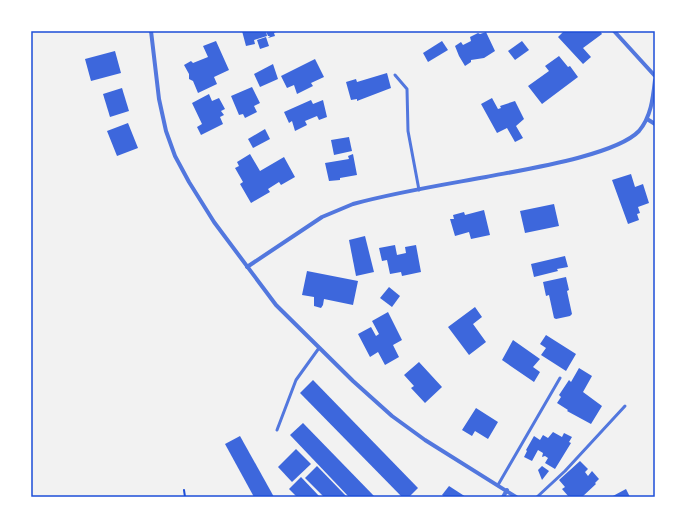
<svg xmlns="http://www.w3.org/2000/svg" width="686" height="528" viewBox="0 0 686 528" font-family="Mulish,sans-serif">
<rect width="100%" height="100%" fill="#f2f2f2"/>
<g fill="#3d67dc">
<path d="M242 31H266L267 36 254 40 255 44 246 46Z"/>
<path d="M266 31H278L274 33 275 36 268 38 270 36H268Z"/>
<path d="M564 31H600L602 34 583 48 591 57 583 64 558 37Z"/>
<path d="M486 32 495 51 484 58 471 60V62L465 66 459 56 455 46 461 42 463 45 471 41 470 37 478 33 480 34Z"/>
<path d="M266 37 269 46 260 49 257 40Z"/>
<path d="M216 41 229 70 214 77 217 84 198 93 193 81 189 79V74L184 65 191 61 193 63 208 57 203 46Z"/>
<path d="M442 41 448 50 428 62 423 53Z"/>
<path d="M522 41 529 50 515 60 508 51Z"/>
<path d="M115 51 121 73 91 81 85 59Z"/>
<path d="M559 56 568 67 570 66 578 77 542 104 528 86 549 71 545 66Z"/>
<path d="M315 59 324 77 311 83 313 86 297 94 294 85 287 88 281 76Z"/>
<path d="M273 64 278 79 260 87 254 74Z"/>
<path d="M387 73 391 88 357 101V99L351 100 346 82 356 79 357 82Z"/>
<path d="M252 87 260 103 254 106 257 112 245 118 243 114 239 115 231 96Z"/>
<path d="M122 88 129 111 110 117 103 94Z"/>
<path d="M209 94 212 101 219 98 225 109 221 111 224 115 220 117 223 124 201 135 197 127 202 124 192 103Z"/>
<path d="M492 98 498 109 501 108 500 106 515 101 524 119 516 126 523 138 515 142 507 128 497 133 481 104Z"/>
<path d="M311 100 313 104 323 100 327 117 319 120 317 116 305 121 307 125 295 131 292 121 289 123 284 112Z"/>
<path d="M128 123 138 148 117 156 107 131Z"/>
<path d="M265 129 270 139 253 148 248 139Z"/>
<path d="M349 137 352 151 334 155 331 140Z"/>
<path d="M250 154 260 171 284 157 295 177 281 185 279 182 268 189 270 192 251 203 240 184 243 182 235 168 239 166 237 162Z"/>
<path d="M353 154 357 175 340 178V180L329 181 325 163 349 159 348 156Z"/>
<path d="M631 174 635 187 643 184 649 203 638 207 640 213 637 214 639 220 628 224 612 180Z"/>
<path d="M554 204 559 226 525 233 520 211Z"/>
<path d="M484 210 490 235 471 239 469 232 455 236 450 219H454L453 215 464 212 465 215Z"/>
<path d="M365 236 374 272 356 276 349 240Z"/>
<path d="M395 245 397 255 406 253 405 247 416 245 421 272 402 276 401 272 390 274 387 260 382 261 379 248Z"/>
<path d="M565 256 568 267 557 269 558 271 534 277 531 264Z"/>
<path d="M307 271 358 281 353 305 324 299 323 305 321 308 314 306V297L302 295Z"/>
<path d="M566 277 569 290 567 291 572 314 570 316 556 319 554 318 549 295 546 296 543 282Z"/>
<path d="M389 287 400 296 392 307 380 298Z"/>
<path d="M475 307 482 317 473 324 486 342 469 355 448 327Z"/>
<path d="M388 312 402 340 393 345 399 357 385 365 378 352 370 357 358 334 371 327 376 336 379 334 372 321Z"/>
<path d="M546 335 576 354 566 371 541 355 546 348 540 344Z"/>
<path d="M513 340 540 359 533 367 540 372 534 382 502 360Z"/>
<path d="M419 362 442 387 425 403 411 388 414 386 404 375Z"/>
<path d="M579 368 592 376 583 392 602 406 591 424 567 411 568 410 557 403 561 397 559 395 569 380 571 382Z"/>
<path d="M313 380 418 488 409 497H402L300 393Z"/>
<path d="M476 408 498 422 488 439 475 431 472 436 462 430Z"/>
<path d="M303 423 375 497H349L290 435Z"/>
<path d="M553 432 562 437 564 433 572 437 569 442 571 443 555 469 545 463 548 458 545 456 542 457 543 453 538 450 532 461 524 457 527 451 526 450 534 436 540 440 543 435 548 438Z"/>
<path d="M240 436 274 497H254L225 444Z"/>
<path d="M296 449 311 464 292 482 278 467Z"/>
<path d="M580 461 588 469 585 472 588 476 592 471 599 479 595 483 596 484 582 497H569L562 489 565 487 559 480Z"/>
<path d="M317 466 347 497H324L305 478Z"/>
<path d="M542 466 549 471 542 480 538 470Z"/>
<path d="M301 477 320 497H297L289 489Z"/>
<path d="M449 486 466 497H445L442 495Z"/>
<path d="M626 489 630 497H611Z"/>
</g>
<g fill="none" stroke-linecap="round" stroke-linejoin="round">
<path stroke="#1d4ed8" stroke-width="2" d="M184 490 185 497"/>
<g stroke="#5277de" stroke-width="3">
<path d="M395 75 407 89 408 131 419 190"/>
<path d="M277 430 296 380 319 348"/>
<path d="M498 485 560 378"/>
<path d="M537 497 565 471 625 406"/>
</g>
<g stroke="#5277de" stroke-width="4">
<path d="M151 31 159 99 166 131 175 156 189 182 214 222 276 305 353 381 392 416 425 440 516 497"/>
<path d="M614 31 655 76"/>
<path d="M647 119 655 124"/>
<path d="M247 267 322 217 353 204C397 192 442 185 486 177 521 170 615 156 639 131 651 117 653 98 655 80"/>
<path d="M503 497 507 490"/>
</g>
</g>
<rect width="686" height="528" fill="none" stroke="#ffffff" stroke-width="64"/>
<rect x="32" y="32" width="622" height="464" fill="none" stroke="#1d4ed8" stroke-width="1.5"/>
</svg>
